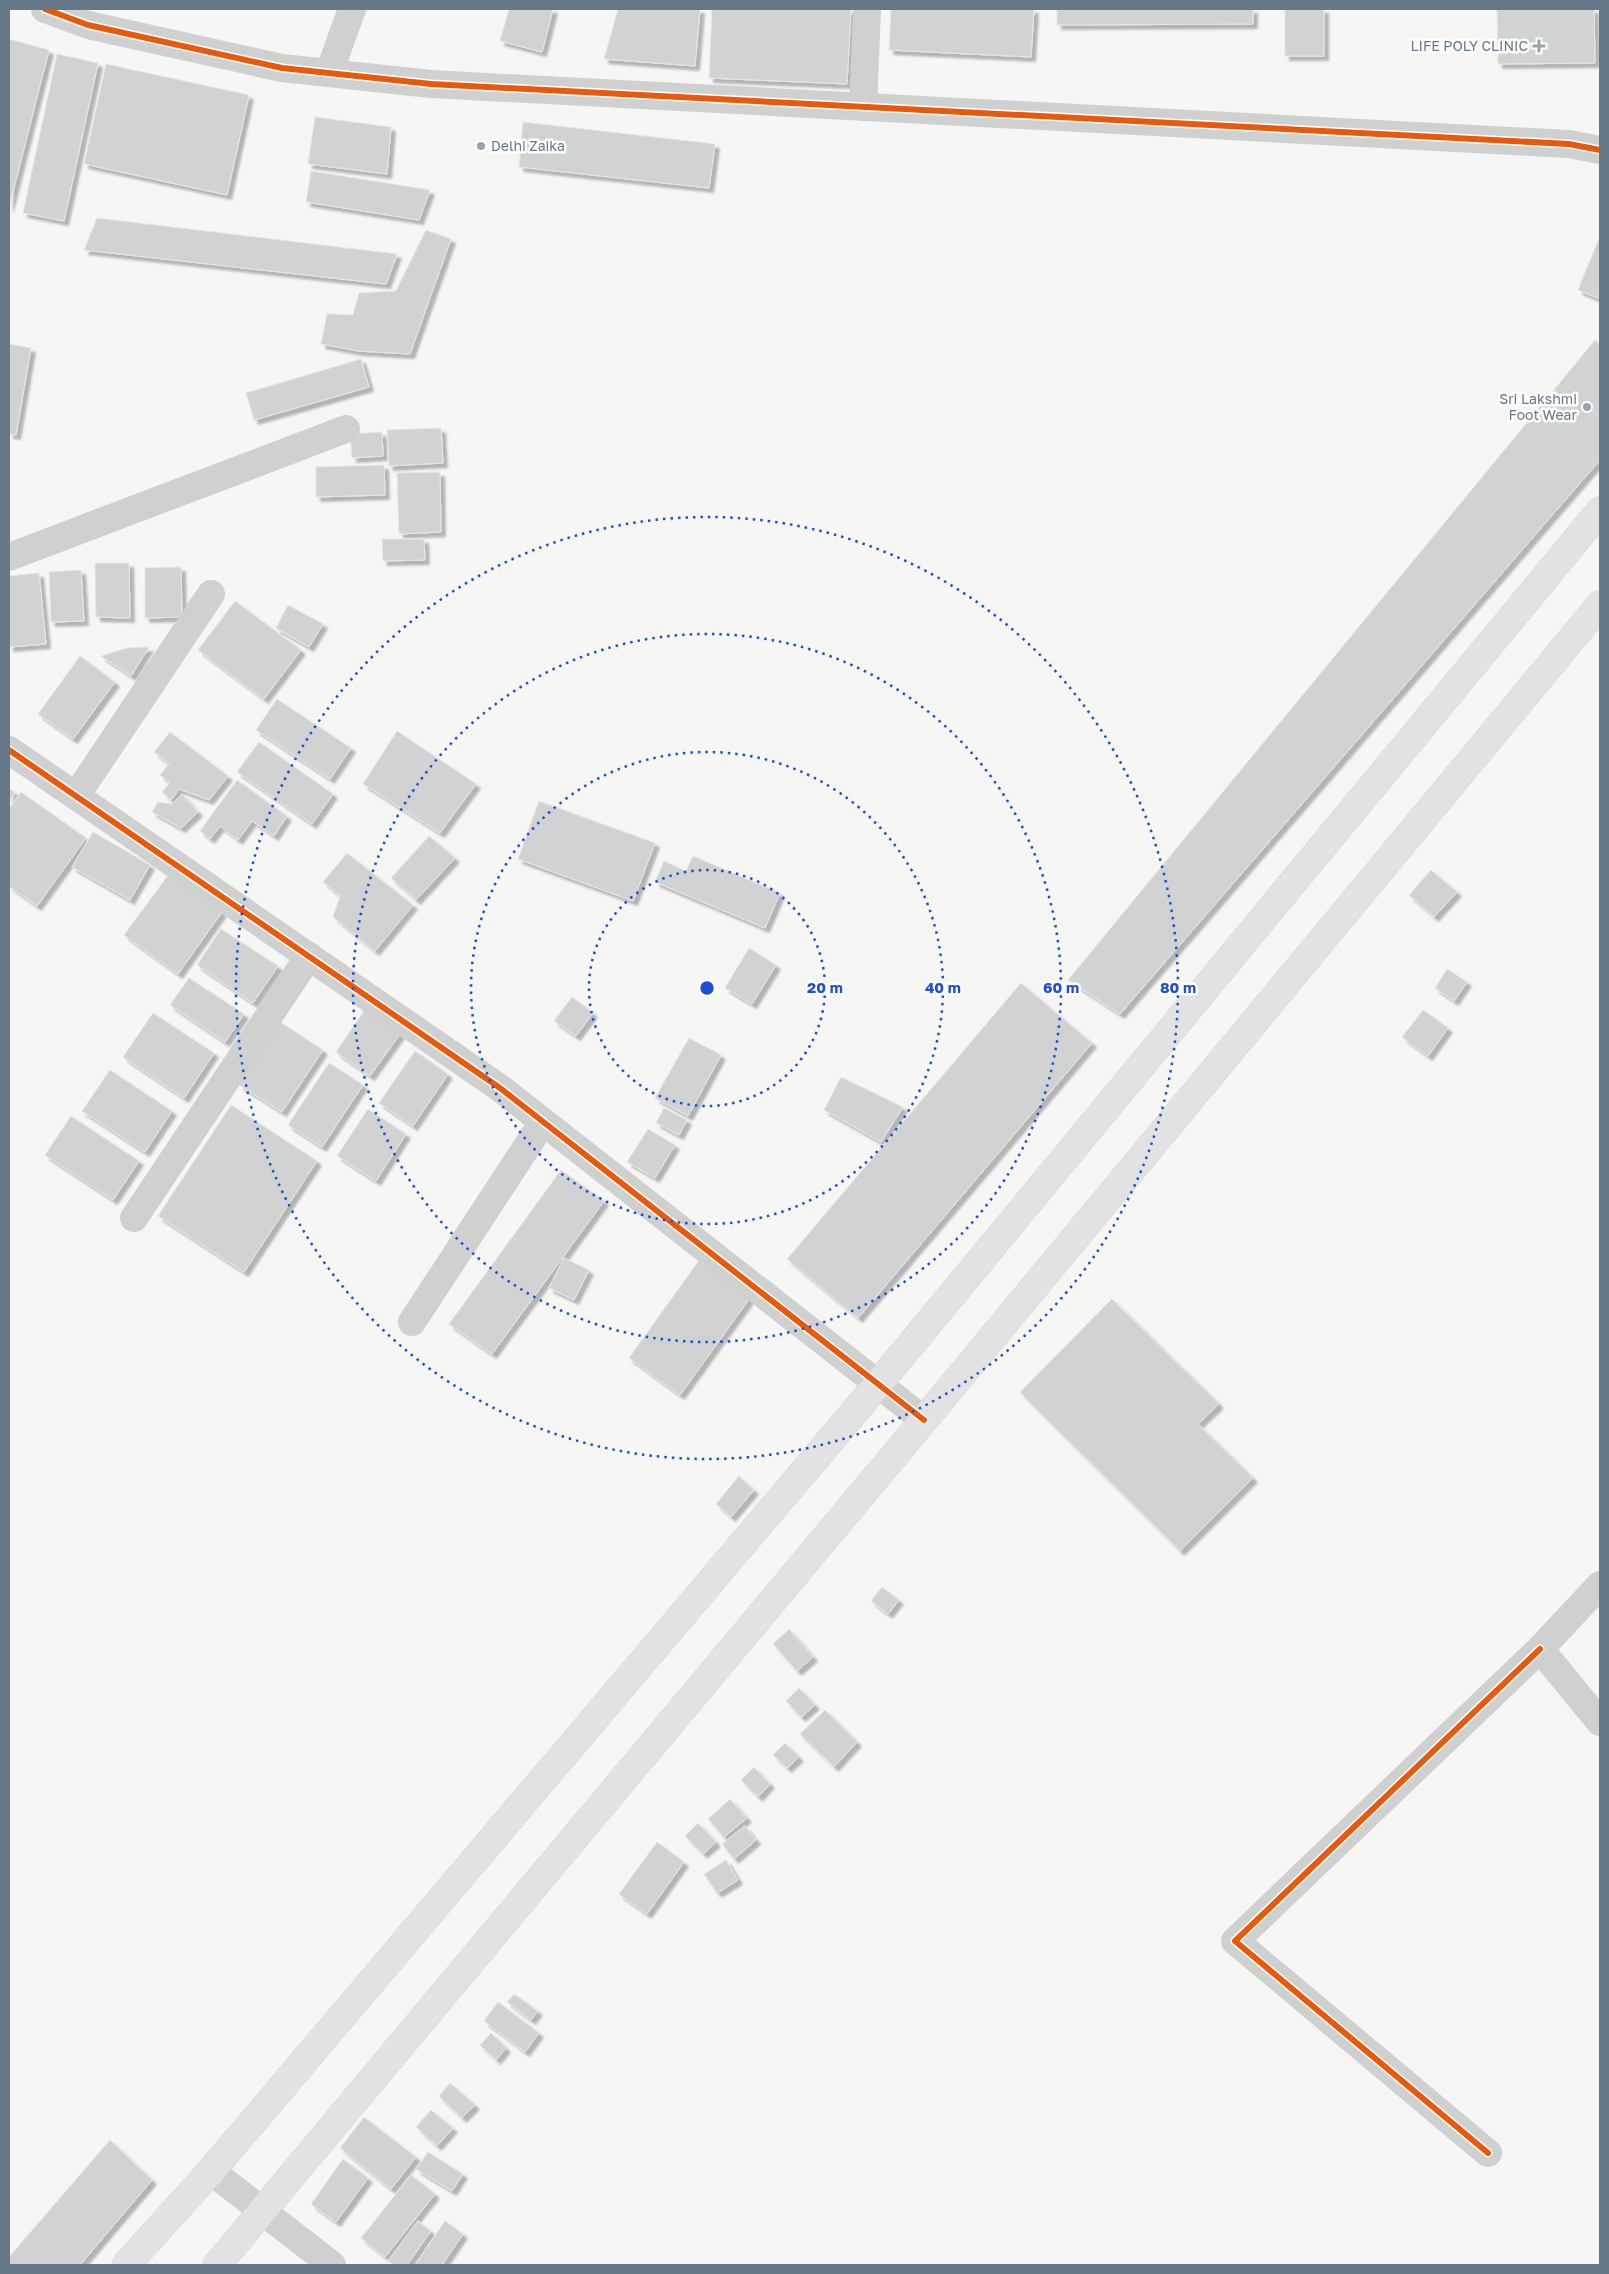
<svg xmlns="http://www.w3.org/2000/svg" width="1609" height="2274" viewBox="0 0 1609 2274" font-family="'Golos Text',sans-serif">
<defs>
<filter id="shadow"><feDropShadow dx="4.5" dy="4.5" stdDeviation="1" flood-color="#0004"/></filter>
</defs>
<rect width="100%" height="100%" fill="#f6f6f5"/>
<g fill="#d1d2d2" stroke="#e6e6e4" filter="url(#shadow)">
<path d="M509 9H553L542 52 500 41Z"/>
<path d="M618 9H700L695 66 604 59Z"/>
<path d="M712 9H851L847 84 709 78Z"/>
<path d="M891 9H1034L1031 57 889 50Z"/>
<path d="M1057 9H1253V24L1057 25Z"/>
<rect x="1285" y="9" width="39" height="47"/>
<path d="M1497 9H1594L1595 63 1498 64Z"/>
<path d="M9 39 49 50 9 207Z"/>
<path d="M57 54 98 63 64 221 23 213Z"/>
<path d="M106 64 249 95 227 195 84 164Z"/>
<path d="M315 117 391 127 387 174 308 164Z"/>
<path d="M523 122 715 144 709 188 519 167Z"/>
<path d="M311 171 430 190 419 220 306 202Z"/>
<path d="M97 218 397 254 386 284 84 250Z"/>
<path d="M426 230 451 239 410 354 358 351 321 344 327 314 353 315 359 293 396 291Z"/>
<path d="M1600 236V299L1578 290Z"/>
<path d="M1595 340 1600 344V460L1120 1014 1068 980Z"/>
<path d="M9 344 31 348 16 435 9 434Z"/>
<path d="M361 359 369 387 254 420 246 393Z"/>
<path d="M441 428 443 463 389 466 387 430Z"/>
<path d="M382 432 383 456 352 458 350 434Z"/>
<path d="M384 465 385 495 316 497V467Z"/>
<path d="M440 472 441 532 399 534 397 473Z"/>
<path d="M382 539H424L425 560 383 561Z"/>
<path d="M95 563H129L130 618 96 617Z"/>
<path d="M181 567 182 617 145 618V568Z"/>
<path d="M81 570 84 621 51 622 49 572Z"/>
<path d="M39 573 46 644 9 647V576Z"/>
<path d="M235 601 301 650 264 699 198 650Z"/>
<path d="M288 605 323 624 309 647 276 628Z"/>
<path d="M149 647 131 676 101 656 127 648Z"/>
<path d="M80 656 115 682 73 739 38 714Z"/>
<path d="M277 699 351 748 330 779 256 730Z"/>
<path d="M397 731 476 784 440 833 363 784Z"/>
<path d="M170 732 228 776 209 800 179 789 171 800 162 792 170 783 160 775 169 764 154 752Z"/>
<path d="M259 742 333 794 312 824 237 772Z"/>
<path d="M237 780 287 816 274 836 252 821 238 840 220 826 210 839 200 831Z"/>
<path d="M9 788 15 793 9 802Z"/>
<path d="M21 792 86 838 37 906 9 886V809Z"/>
<path d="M182 794 198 812 181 828 152 812 158 802 172 804Z"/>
<path d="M539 801 655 843 633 901 518 859Z"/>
<path d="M93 832 150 865 130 900 72 867Z"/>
<path d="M429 836 455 858 416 900 391 878Z"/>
<path d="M347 853 413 905 375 951 333 917 340 896 323 882Z"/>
<path d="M693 856 780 893 765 928 655 882 664 861 686 871Z"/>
<path d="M1431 870 1457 892 1434 917 1409 895Z"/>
<path d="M169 874 222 912 178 974 124 935Z"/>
<path d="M221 929 278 966 253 1003 197 965Z"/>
<path d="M749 948 776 965 752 1004 725 988Z"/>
<path d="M1447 969 1467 982 1454 1001 1435 988Z"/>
<path d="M189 978 244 1014 225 1042 170 1005Z"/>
<path d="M1021 983 1092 1043 858 1318 787 1259Z"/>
<path d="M572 997 593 1013 576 1036 554 1021Z"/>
<path d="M368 1005 403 1030 370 1076 336 1052Z"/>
<path d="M1423 1010 1448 1028 1428 1056 1402 1037Z"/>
<path d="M153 1013 214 1053 184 1098 123 1057Z"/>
<path d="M280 1022 323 1050 282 1112 239 1085Z"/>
<path d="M689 1038 721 1055 688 1116 655 1098Z"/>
<path d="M415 1051 448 1074 413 1126 379 1103Z"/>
<path d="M329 1063 363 1085 322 1147 288 1125Z"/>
<path d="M110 1070 172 1111 145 1152 82 1111Z"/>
<path d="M841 1077 903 1107 881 1142 824 1110Z"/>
<path d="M231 1105 317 1161 244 1272 158 1216Z"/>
<path d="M664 1108 687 1120 679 1135 656 1123Z"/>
<path d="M368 1109 406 1134 376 1181 337 1156Z"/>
<path d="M71 1116 139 1161 113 1200 45 1155Z"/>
<path d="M648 1129 675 1145 655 1178 627 1162Z"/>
<path d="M561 1170 604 1201 492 1354 449 1324Z"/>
<path d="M564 1258 589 1270 574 1300 549 1288Z"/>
<path d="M700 1259 752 1295 680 1395 629 1358Z"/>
<path d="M1112 1299 1219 1404 1198 1424 1253 1478 1180 1551 1020 1392Z"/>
<path d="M739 1476 754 1490 731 1517 716 1504Z"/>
<path d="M882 1587 899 1600 888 1614 871 1601Z"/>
<path d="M789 1629 813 1657 797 1671 773 1644Z"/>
<path d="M799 1688 815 1705 801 1717 786 1701Z"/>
<path d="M825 1710 857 1742 834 1767 800 1734Z"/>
<path d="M785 1743 799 1757 787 1768 773 1755Z"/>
<path d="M754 1767 770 1784 758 1797 741 1780Z"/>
<path d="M730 1799 747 1818 724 1837 708 1819Z"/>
<path d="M698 1823 716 1842 703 1854 685 1836Z"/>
<path d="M745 1826 756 1840 734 1859 722 1844Z"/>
<path d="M657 1842 684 1862 647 1914 619 1894Z"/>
<path d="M726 1860 738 1880 717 1893 704 1874Z"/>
<path d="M514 1994 538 2011 531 2020 507 2002Z"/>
<path d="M498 2002 539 2033 525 2052 484 2021Z"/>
<path d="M491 2033 506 2048 496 2060 480 2045Z"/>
<path d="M450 2083 475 2105 462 2118 439 2096Z"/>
<path d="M431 2110 453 2128 437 2146 416 2127Z"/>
<path d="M364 2117 416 2157 391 2189 340 2148Z"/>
<path d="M110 2140 152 2180 80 2265H9V2257Z"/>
<path d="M428 2152 463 2174 452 2191 416 2169Z"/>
<path d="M343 2159 368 2178 336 2222 311 2204Z"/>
<path d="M411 2175 435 2194 385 2257 361 2238Z"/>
<path d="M418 2221 431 2231 407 2265H394L388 2261Z"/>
<path d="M445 2221 463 2234 442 2265H415Z"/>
</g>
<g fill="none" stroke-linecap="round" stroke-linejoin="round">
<defs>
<g id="major">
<path d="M126 2265 211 2171 879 1383 1600 511"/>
<path d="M217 2265 924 1420 1600 605"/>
</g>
</defs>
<use href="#major" stroke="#d1d3d4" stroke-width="29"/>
<g stroke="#cfd1d1" stroke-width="28">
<path d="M45 9 88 25 282 68 431 84 1569 144 1600 150"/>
<path d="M329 73 352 9"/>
<path d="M863 107 867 9"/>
<path d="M9 557 346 429"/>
<path d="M9 750 500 1088 924 1420"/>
<path d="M76 796 211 594"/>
<path d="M134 1218 309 956"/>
<path d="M412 1322 543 1122"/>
<path d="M1600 1585 1540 1649 1600 1722"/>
<path d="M1488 2153 1235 1941 1540 1649"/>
<path d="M211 2171 332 2265"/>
</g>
<use href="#major" stroke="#e2e2e3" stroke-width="28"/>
<defs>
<g id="cycleway">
<path d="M45 9 88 25 282 68 431 84 1569 144 1600 150"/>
<path d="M9 750 500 1088 924 1420"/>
<path d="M1488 2153 1235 1941 1540 1649"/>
</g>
</defs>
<use href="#cycleway" stroke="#fff" stroke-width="9"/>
<use href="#cycleway" stroke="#e8590c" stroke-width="6"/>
</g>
<g fill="none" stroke="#1d4ed8" stroke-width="2.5" stroke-dasharray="2.5 5">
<circle cx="707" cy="988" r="118"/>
<circle cx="707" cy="988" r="236"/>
<circle cx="707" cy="988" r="354"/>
<circle cx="707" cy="988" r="471"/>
</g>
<g fill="#97a4ae" stroke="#fff" stroke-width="2">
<path d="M1536.5 38.5h5v5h5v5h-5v5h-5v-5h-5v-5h5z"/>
<circle cx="481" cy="146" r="5"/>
<circle cx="1587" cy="407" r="5"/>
</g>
<g text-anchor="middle" stroke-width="5" stroke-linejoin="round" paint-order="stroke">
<g font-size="14" fill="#647887" stroke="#fff" text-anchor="end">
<text x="1528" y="51">LIFE POLY CLINIC</text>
<text x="491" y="151" text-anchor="start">Delhi Zaika</text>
<text x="1577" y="404">Sri Lakshmi<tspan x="1577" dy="16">Foot Wear</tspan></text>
</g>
</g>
<circle cx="707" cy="988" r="8" fill="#1d4ed8" stroke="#fff" stroke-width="2.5"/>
<g font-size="15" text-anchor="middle" font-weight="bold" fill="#1d4ed8" stroke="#fff" stroke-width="5" stroke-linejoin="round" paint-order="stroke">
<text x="825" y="993">20 m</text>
<text x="943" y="993">40 m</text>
<text x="1061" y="993">60 m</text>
<text x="1178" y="993">80 m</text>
</g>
<rect width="1609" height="2274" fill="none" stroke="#647887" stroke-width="20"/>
</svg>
